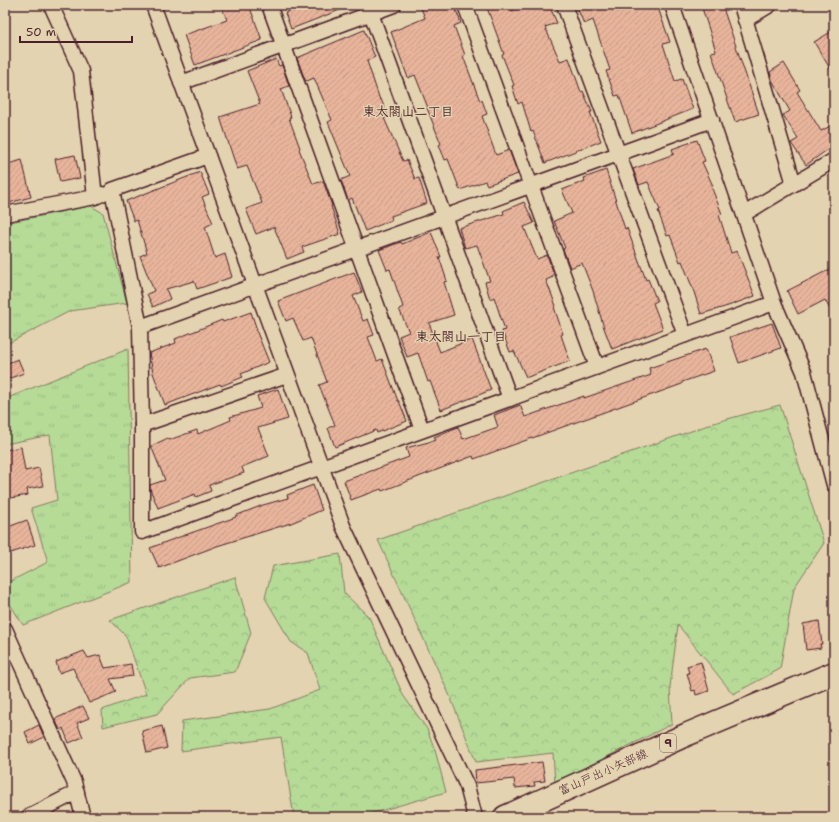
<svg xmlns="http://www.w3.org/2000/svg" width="839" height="822" viewBox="0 0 839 822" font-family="'Shantell Sans','Klee One',sans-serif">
<defs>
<pattern id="grass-tufts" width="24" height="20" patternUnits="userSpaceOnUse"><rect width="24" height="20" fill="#b5db97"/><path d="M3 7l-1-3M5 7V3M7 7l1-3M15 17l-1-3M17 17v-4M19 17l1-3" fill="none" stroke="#9dbc82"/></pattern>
<pattern id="forest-crowns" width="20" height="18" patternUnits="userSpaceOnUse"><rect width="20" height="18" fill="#b5db97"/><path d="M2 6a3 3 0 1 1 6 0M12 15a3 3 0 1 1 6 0" fill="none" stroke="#9dbc82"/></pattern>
<pattern id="building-hatch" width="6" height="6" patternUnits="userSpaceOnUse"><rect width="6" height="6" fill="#e8b49b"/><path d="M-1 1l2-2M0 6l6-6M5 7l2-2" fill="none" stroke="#c89a86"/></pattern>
</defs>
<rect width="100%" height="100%" fill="#e4d3b0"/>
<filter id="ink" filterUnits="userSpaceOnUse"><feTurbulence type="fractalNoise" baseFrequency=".025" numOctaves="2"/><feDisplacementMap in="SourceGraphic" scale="8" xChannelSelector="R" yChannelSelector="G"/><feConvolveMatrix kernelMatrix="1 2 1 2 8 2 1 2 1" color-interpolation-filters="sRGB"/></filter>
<g filter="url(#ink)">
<g fill="url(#grass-tufts)" stroke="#807d61">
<path d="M91 206 103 213 127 303 70 311 5 345V223Z"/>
<path d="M128 349 132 582 23 625 5 596V584L48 562 31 508 57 500 50 435 5 444V399Z"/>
</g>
<g fill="url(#forest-crowns)" stroke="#807d61">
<path d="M780 405 824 543 794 588 780 669 733 694 678 625 670 687 672 724 555 783 553 753 476 762 449 694 378 540 720 421Z"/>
<path d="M340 554 344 593 369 617 403 695 427 729 435 750 446 792 359 817H294L281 737 181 751 182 721 270 709 320 690 308 653 291 642 265 598 273 566Z"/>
<path d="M235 577 251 633 235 672 190 678 157 714 103 727 102 710 146 694 126 636 110 620Z"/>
</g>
<g fill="url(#building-hatch)" stroke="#4a1f2b">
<path d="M221 5H249L262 40 195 65 184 35 227 20Z"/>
<path d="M305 5H350V6L291 29 285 13Z"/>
<path d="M430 5H454L461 23 454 26 465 55 463 56 480 101 482 100 487 114 482 116 496 155 509 150 518 174 487 185 485 181 460 190 448 159 445 160 439 145 441 144 427 108H428L415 75 408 78 391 32 425 18 421 8Z"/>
<path d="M486 5H510L512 11 528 5H549L557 23 545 27 560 61 569 58 581 92 583 91 592 112H590L601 141 545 163 533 131 531 132 522 102 518 104 512 86 514 85 502 55 504 54Z"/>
<path d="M576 5H657L670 42 663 44 675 81 682 79 693 109 632 133 619 95 615 96 606 71 610 70 593 20 584 24Z"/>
<path d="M701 5H722L759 114 735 122 711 52 716 51Z"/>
<path d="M364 30 375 57 367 61 380 100 381 99 388 117 384 118 403 161 407 160 415 179 419 178 427 203 391 216 392 220 365 231 352 198 348 200 341 180 350 176 328 122 332 120 314 78 307 81 305 80 297 58Z"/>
<path d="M834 30V75L814 42Z"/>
<path d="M276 59 279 66 282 65 289 86 281 89 291 117 289 118 300 148 299 149 313 184 323 181 332 206H331L340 234 302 247 304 252 287 259 274 227 256 234 246 209 262 203 247 166 237 169 220 117 260 104 247 71Z"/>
<path d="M784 63 800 90 797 92 821 131 834 124V145L806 165 791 143 798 139 783 115 790 111 772 80 770 72Z"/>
<path d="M697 140 705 161 702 162 713 186H711L722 214 719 215 731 253 737 251 755 296 728 306 701 314 694 292 682 261 680 262 670 235 667 236 658 211 660 210 648 182 639 185 633 169 674 154 672 149Z"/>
<path d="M75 155 80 178 60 182 55 159Z"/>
<path d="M22 160 31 197 5 204V165Z"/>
<path d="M606 170 625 229 627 228 646 280 648 279 657 301 653 303 663 329 612 349 604 328 593 291 582 263 570 268 563 249 565 248 554 221 572 213 562 190 585 181 584 178Z"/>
<path d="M200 172 209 194 202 197 213 223 205 227 215 258 225 254 232 277 197 289 194 281 166 289 170 299 153 307 147 294 154 291 140 256 147 253 137 220 134 221 126 201Z"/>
<path d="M524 202 534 223 524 227 537 259 547 255 554 274 552 275 553 277 546 280 556 306 554 307 563 334 561 335 570 361 528 377H526L514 351 510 352 502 331 505 330 494 297 490 299 485 282 490 281 477 245 465 248 459 228 504 214 503 211Z"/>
<path d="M431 232 441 257H439L447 281 444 282 454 315 429 323 440 352 472 339 491 390 441 410 430 381 428 382 418 353 407 357 399 336 409 332 399 309 403 307 390 269 387 270 379 250 401 242 402 244Z"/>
<path d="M834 267V317L825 300 798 314 787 291Z"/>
<path d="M354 272 362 292 353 296 363 321 368 319 374 335 368 337 377 361 382 359 398 401H399L407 421 377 433 376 430 335 447 328 428 335 425 319 385 327 382 311 338 303 341 293 318 286 321 278 301Z"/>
<path d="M251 312 257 330H256L269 362 241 374 243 377 221 386 220 384 165 405 153 373 149 353 176 343 175 339 200 329 222 320 223 322Z"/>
<path d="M772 323 781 348 739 363 730 337Z"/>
<path d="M706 349 714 371 682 382V384L510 446 474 459 473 456 382 491 381 489 351 500 344 481 409 457 406 448 436 440 434 437 458 427 463 439 498 427 494 415 520 405 525 417 584 396V398L651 375 649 368Z"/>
<path d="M18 359 24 373 5 380V364Z"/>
<path d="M278 389 288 419 258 428 269 456 242 467 244 473 209 485 211 491 196 497 195 494 158 508 150 489V485L165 480 151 446 168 438 169 440 197 430 198 434 231 420 230 417 261 408 257 396Z"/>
<path d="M21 447 25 471 39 468 43 486 27 489 28 495 5 499V450Z"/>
<path d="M313 485 322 510 291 523 217 546 159 568 150 548 171 540 236 517 235 516 263 505 288 498 287 495Z"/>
<path d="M27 520 35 545 5 555V528Z"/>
<path d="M819 621 822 644H820L821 648 806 650 803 624Z"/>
<path d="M84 651 88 658 100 655 105 668 131 664 133 676 110 679 116 692 89 703 73 668 59 673 56 662Z"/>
<path d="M701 662 709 691 696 695 695 690 692 691 687 673H689L687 666Z"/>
<path d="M83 706 89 718 77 723 83 737 69 743 63 728 60 730 55 719Z"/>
<path d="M39 725 44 737 30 744 25 732Z"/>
<path d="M162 726 167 748 147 753 142 731Z"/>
<path d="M542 762 545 781 534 782 535 786 515 788 514 779 476 783 475 770Z"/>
</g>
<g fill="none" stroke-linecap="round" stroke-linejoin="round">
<defs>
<g id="street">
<path d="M51 5 81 71 95 197"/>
<path d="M153 5 343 526 467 786 475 817"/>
<path d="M269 5 422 430"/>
<path d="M368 5 510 399"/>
<path d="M465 5 597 367"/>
<path d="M564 5 685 335"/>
<path d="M672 5 774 303 804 372 834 485"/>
<path d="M741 5 794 184"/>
<path d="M745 20 770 5"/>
<path d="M181 83 394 5"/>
<path d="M208 156 112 190 140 327 142 425V532L774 303"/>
<path d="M5 214 95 197 102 194"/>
<path d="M744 214 834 160"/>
<path d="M140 327 712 120"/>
<path d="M142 425 287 375"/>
<path d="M5 629 74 782 83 817"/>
<path d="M28 817 77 792"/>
</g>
<path id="primary" d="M505 817 688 734 834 673"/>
</defs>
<use href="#street" stroke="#4a1f2b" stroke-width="17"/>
<use href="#primary" stroke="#4a1f2b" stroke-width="25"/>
<use href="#street" stroke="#e4d3b0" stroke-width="14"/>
<use href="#primary" stroke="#e4d3b0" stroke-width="22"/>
</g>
</g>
<g text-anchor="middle" stroke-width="3" stroke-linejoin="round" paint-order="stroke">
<rect fill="#e4d3b0" stroke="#785553" stroke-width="1" x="660" y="734" width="16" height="18" rx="3"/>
<g font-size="11" font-weight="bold" fill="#4a1f2b">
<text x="668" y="747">9</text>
</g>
<g font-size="12" fill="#4a1f2b" stroke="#e4d3b0">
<text transform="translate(603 772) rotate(-24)" y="4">富山戸出小矢部線</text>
</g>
<g font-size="13" font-weight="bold" fill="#4a1f2b" stroke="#e4d3b0">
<text x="408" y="116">東太閤山二丁目</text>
<text x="461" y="341">東太閤山一丁目</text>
</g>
</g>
<rect width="839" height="822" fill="none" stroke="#e4d3b0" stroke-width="20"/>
<rect x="10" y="10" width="819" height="802" fill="none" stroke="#4a1f2b" stroke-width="1.5" filter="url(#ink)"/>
<path d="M20 36v6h112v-6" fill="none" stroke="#4a1f2b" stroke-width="2"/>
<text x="26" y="36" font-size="12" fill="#4a1f2b" stroke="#e4d3b0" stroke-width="3" paint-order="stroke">50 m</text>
</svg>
